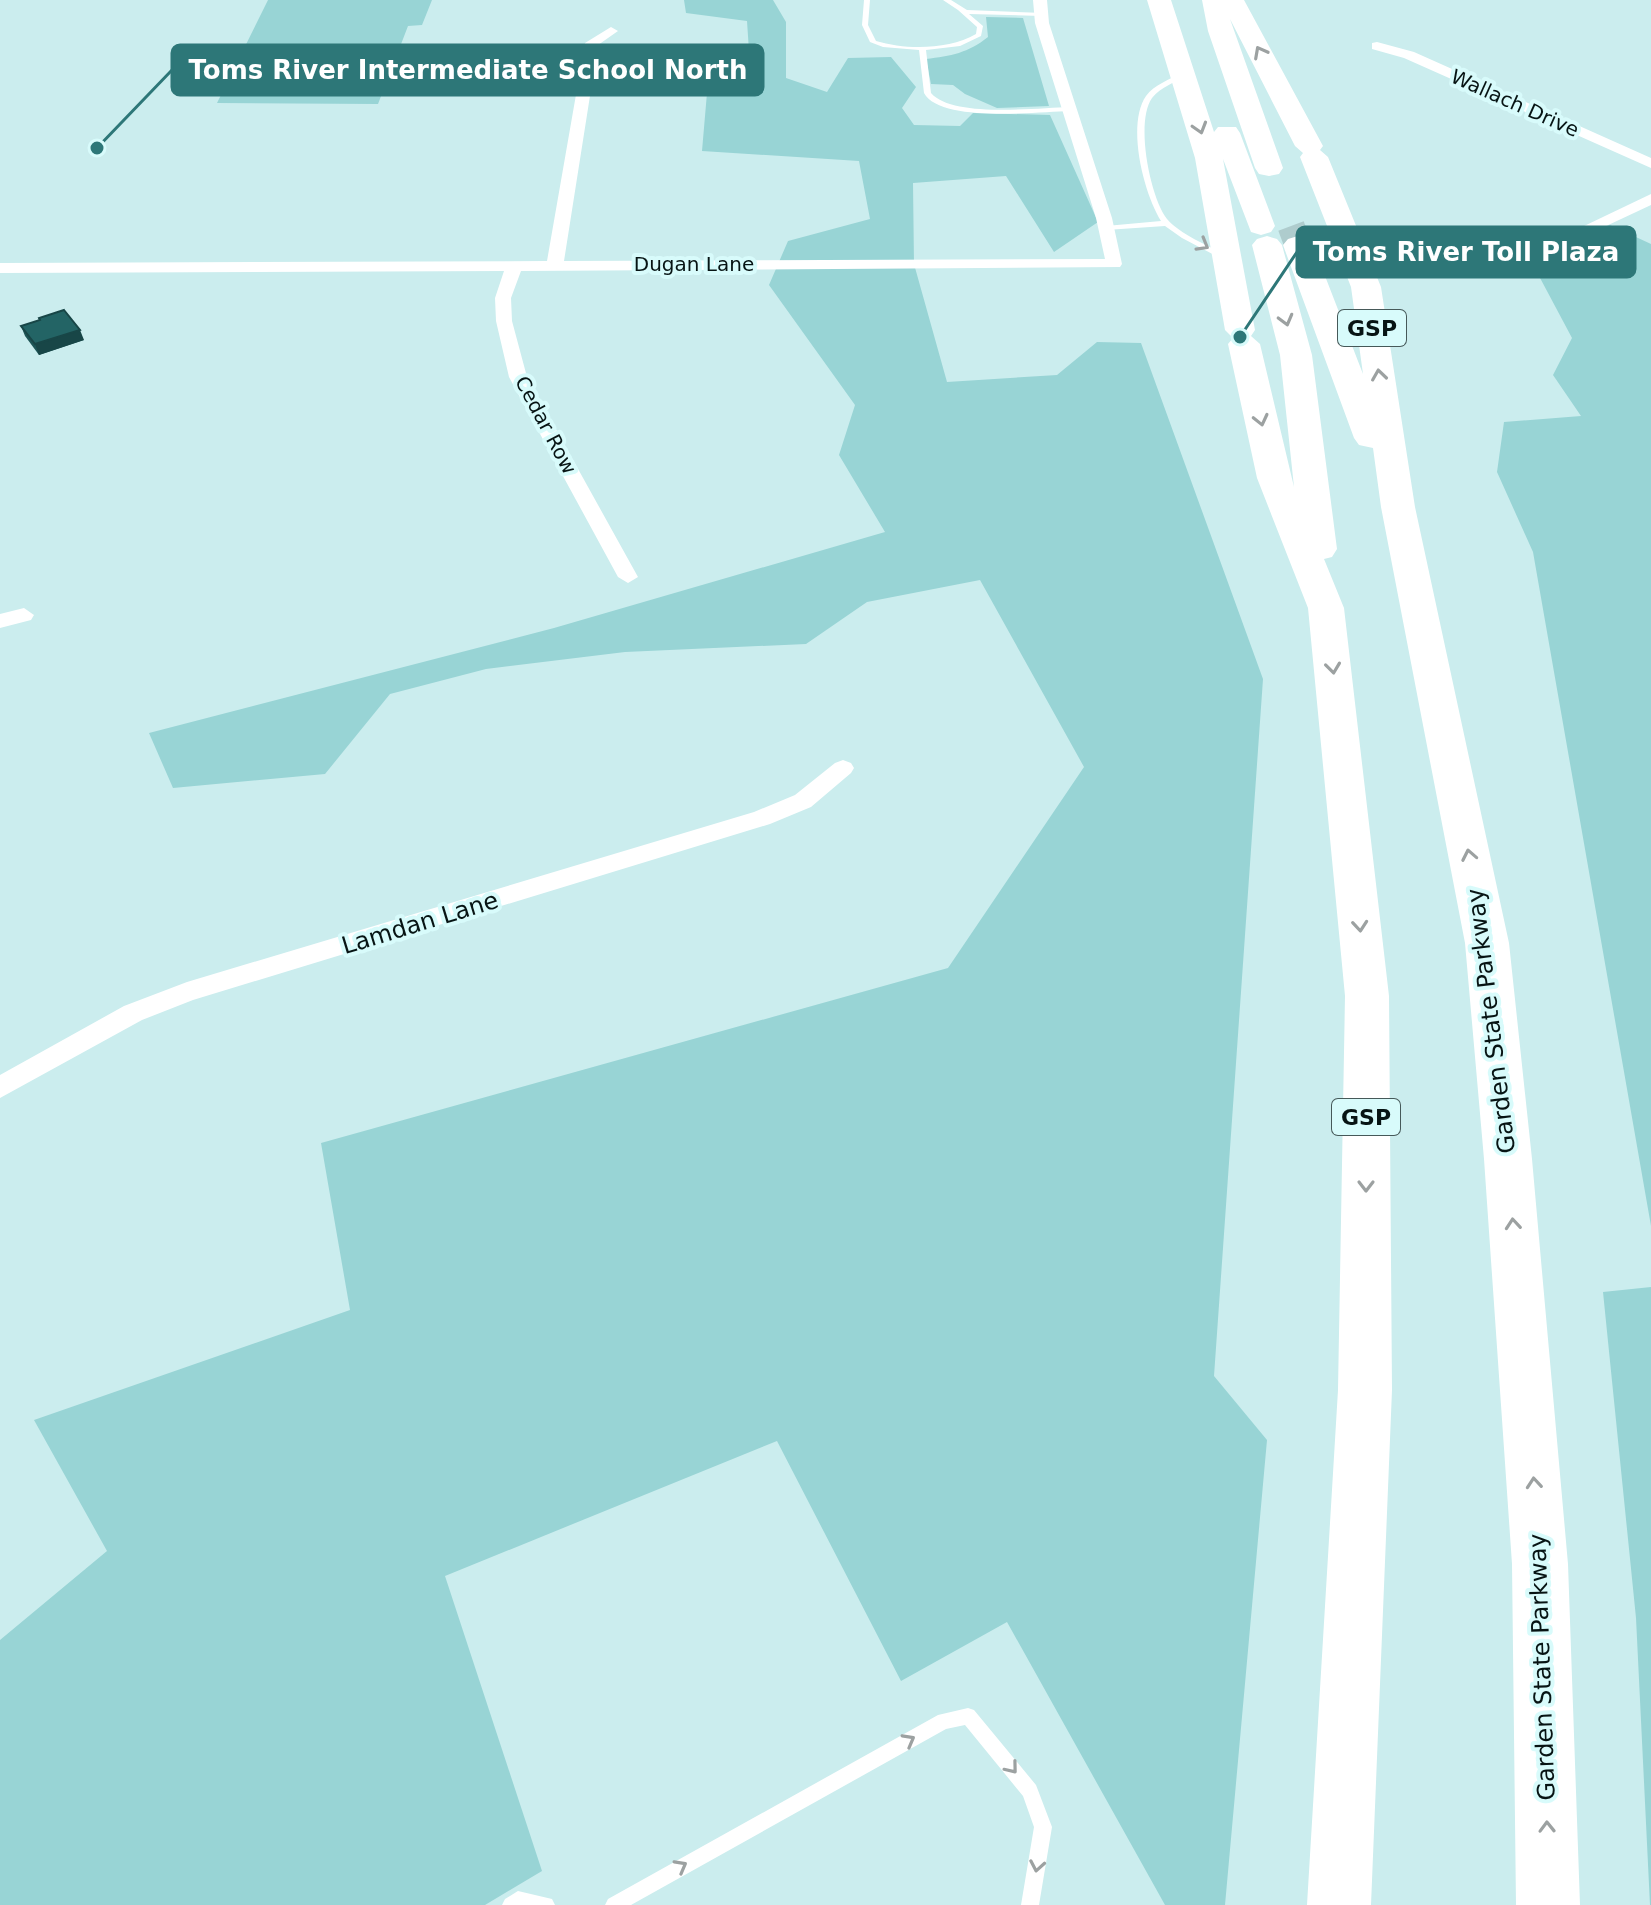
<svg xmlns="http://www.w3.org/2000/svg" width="1651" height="1905" viewBox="0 0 1651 1905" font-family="'DejaVu Sans',sans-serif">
<rect width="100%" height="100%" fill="#cbedee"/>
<g fill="#98d4d5">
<path d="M268 0H432L422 25 408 26 378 104 217 103Z"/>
<path d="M684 0H773L786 22V78L827 92 848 58 891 57 916 87 902 108 914 125 960 126 973 113 1050 115 1098 222 1054 252 1006 176 913 183 914 264 947 382 1057 375 1097 342 1141 343 1263 679 1214 1376 1267 1440 1225 1905H1165L1007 1622 901 1681 777 1441 445 1576 542 1871 485 1905H0V1640L107 1551 34 1420 350 1310 321 1143 948 968 1084 767 980 580 867 602 806 644 625 652 486 669 390 694 325 774 173 788 149 733 554 628 885 532 839 455 855 405 769 285 788 241 870 219 859 161 702 151 710 58 749 51 747 21 686 13Z"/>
<path d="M986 17 1023 18 1049 106 997 108 965 94 953 85 931 84 926 59C951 56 968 53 988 37Z"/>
<path d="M1610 225 1651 244V1226L1533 552 1497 472 1504 422 1581 416 1553 375 1572 338 1531 261Z"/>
<path d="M1651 1287V1905H1650L1636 1618 1603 1292Z"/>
</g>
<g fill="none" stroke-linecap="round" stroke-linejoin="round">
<path stroke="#aecccd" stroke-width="27" stroke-dasharray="27 14" stroke-linecap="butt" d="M1291 226 1298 245"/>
<g fill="#fff" fill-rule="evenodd">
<path d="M864 0H870L868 25 876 41C906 50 948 50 976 34L977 27 958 10 943 0H951L967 10 1044 13V15L1042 16 969 14 983 26 981 36 960 46 926 50 931 93C952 118 1037 108 1069 107L1073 109 1069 111C1038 112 940 123 924 93L919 50 883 47 870 42 862 25Z"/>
<path d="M1182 73 1187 74C1177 82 1160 87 1152 98 1135 122 1150 197 1167 219 1181 235 1206 244 1225 255V259H1222L1182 238 1165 226 1106 230 1102 228 1106 226 1161 221C1144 194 1126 125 1146 96 1154 85 1170 79 1182 73Z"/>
<path d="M968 1708 974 1710 1036 1785 1052 1827 1039 1905H1021L1034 1827 1023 1796 965 1725 946 1729 631 1905H605L608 1899 938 1715Z"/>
<path d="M518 1891 552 1899 555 1905H502L505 1899Z"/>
</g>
<g fill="#fff" fill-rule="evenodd">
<path d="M1033 0H1047L1049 23 1112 218 1122 264 1120 267 521 271 511 298 512 321 527 377 638 577 628 583 618 577 509 377 496 321 495 298 504 271 0 273V263L547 261 585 43 611 27 618 31 598 45 564 261 1105 259 1096 218 1035 23Z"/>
<path d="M1377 42 1414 52 1651 158V168L1404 58 1372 49V43Z"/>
<path d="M1651 194V205L1525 264 1519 266 1511 261Z"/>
<path d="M24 608 34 615 31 620 0 628V614Z"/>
<path d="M843 760 851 763 854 768 851 773 811 807 770 824 193 1000 142 1020 0 1098V1075L124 1006 187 982 754 812 795 795 835 763Z"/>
</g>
<g fill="#fff" fill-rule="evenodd">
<path d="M1147 0H1171L1214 132 1218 127H1236L1240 133 1275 226 1271 232 1261 235 1251 232 1223 159 1255 330 1251 336 1260 344 1294 487 1280 355 1252 245 1257 239 1267 236 1277 239 1282 245 1312 355 1337 549 1332 557 1324 559 1344 608 1389 996 1392 1390 1371 1905H1307L1338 1390 1345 996 1308 608 1257 478 1228 344 1233 338 1225 330 1195 158Z"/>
<path d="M1202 0H1244L1323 146 1320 150 1328 157 1381 287 1415 507 1509 943 1532 1159 1568 1564 1580 1905H1516L1512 1564 1484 1159 1465 943 1381 507 1373 448 1359 445 1354 438 1283 245 1288 239 1298 236 1308 239 1313 245 1363 374 1351 287 1300 157 1303 153 1295 146 1230 19 1283 168 1279 174 1269 176 1259 174 1255 168 1208 31Z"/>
</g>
</g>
<path fill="#1e5657" d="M21 326 84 340 39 355 25 336Z"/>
<path fill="#184647" d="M80 330 84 340 39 355 35 344Z"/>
<path fill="#236465" stroke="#184647" stroke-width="2" d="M64 310 80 330 35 344 21 326 40 320 39 318Z"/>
<defs><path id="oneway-chevron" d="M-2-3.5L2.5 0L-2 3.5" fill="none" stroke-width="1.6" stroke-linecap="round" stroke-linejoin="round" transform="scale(2)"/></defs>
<g stroke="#9ca1a1">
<use href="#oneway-chevron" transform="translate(1260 52) rotate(-118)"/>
<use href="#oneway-chevron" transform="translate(1200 128) rotate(73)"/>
<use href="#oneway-chevron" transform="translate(1203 245) rotate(30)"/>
<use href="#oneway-chevron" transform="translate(1286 320) rotate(75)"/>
<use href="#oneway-chevron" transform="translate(1379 375) rotate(-98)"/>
<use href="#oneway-chevron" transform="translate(1261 420) rotate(77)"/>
<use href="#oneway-chevron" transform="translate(1333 668) rotate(83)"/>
<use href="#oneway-chevron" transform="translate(1469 855) rotate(-101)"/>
<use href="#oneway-chevron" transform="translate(1360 926) rotate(85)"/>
<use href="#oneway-chevron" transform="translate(1366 1186) rotate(90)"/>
<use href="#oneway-chevron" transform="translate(1513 1224) rotate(-95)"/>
<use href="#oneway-chevron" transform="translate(1534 1483) rotate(-95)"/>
<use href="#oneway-chevron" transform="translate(909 1740) rotate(-29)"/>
<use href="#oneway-chevron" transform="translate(1012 1768) rotate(51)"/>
<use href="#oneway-chevron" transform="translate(1547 1827) rotate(-91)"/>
<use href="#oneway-chevron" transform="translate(681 1866) rotate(-29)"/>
<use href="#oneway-chevron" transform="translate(1037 1866) rotate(100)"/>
</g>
<g text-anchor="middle" stroke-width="8" stroke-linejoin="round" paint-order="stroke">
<g font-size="20" fill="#071414" stroke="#d8fbfb">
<text transform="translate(1515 103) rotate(24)" y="7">Wallach Drive</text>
<text x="694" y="271">Dugan Lane</text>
<text transform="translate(546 425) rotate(62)" y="7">Cedar Row</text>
</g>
<g fill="#d8fbfb" stroke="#465959" stroke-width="2">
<rect x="1338" y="310" width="68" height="36" rx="6"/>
<rect x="1332" y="1099" width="68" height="36" rx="6"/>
</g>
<g font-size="22" font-weight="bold" fill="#071414">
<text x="1372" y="336">GSP</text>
<text x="1366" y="1125">GSP</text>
</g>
<g font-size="24" fill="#071414" stroke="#d8fbfb">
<text transform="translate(420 923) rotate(-17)" y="8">Lamdan Lane</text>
<text transform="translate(1491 1021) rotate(-97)" y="8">Garden State Parkway</text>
<text transform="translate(1542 1667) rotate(-92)" y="8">Garden State Parkway</text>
</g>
</g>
<path fill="none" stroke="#2d7778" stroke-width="3" d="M97 148L172 70M1240 337L1297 252"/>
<g fill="#2d7778" stroke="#d8fbfb" stroke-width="3">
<circle cx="97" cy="148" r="8"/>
<circle cx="1240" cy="337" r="8"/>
</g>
<g fill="#2d7778" stroke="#2d7778" stroke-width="3">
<rect x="172" y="45" width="591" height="50" rx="8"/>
<rect x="1297" y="227" width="338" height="50" rx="8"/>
</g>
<g font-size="26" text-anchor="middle" font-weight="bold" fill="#fff">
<text x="468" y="79">Toms River Intermediate School North</text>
<text x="1466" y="261">Toms River Toll Plaza</text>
</g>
</svg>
